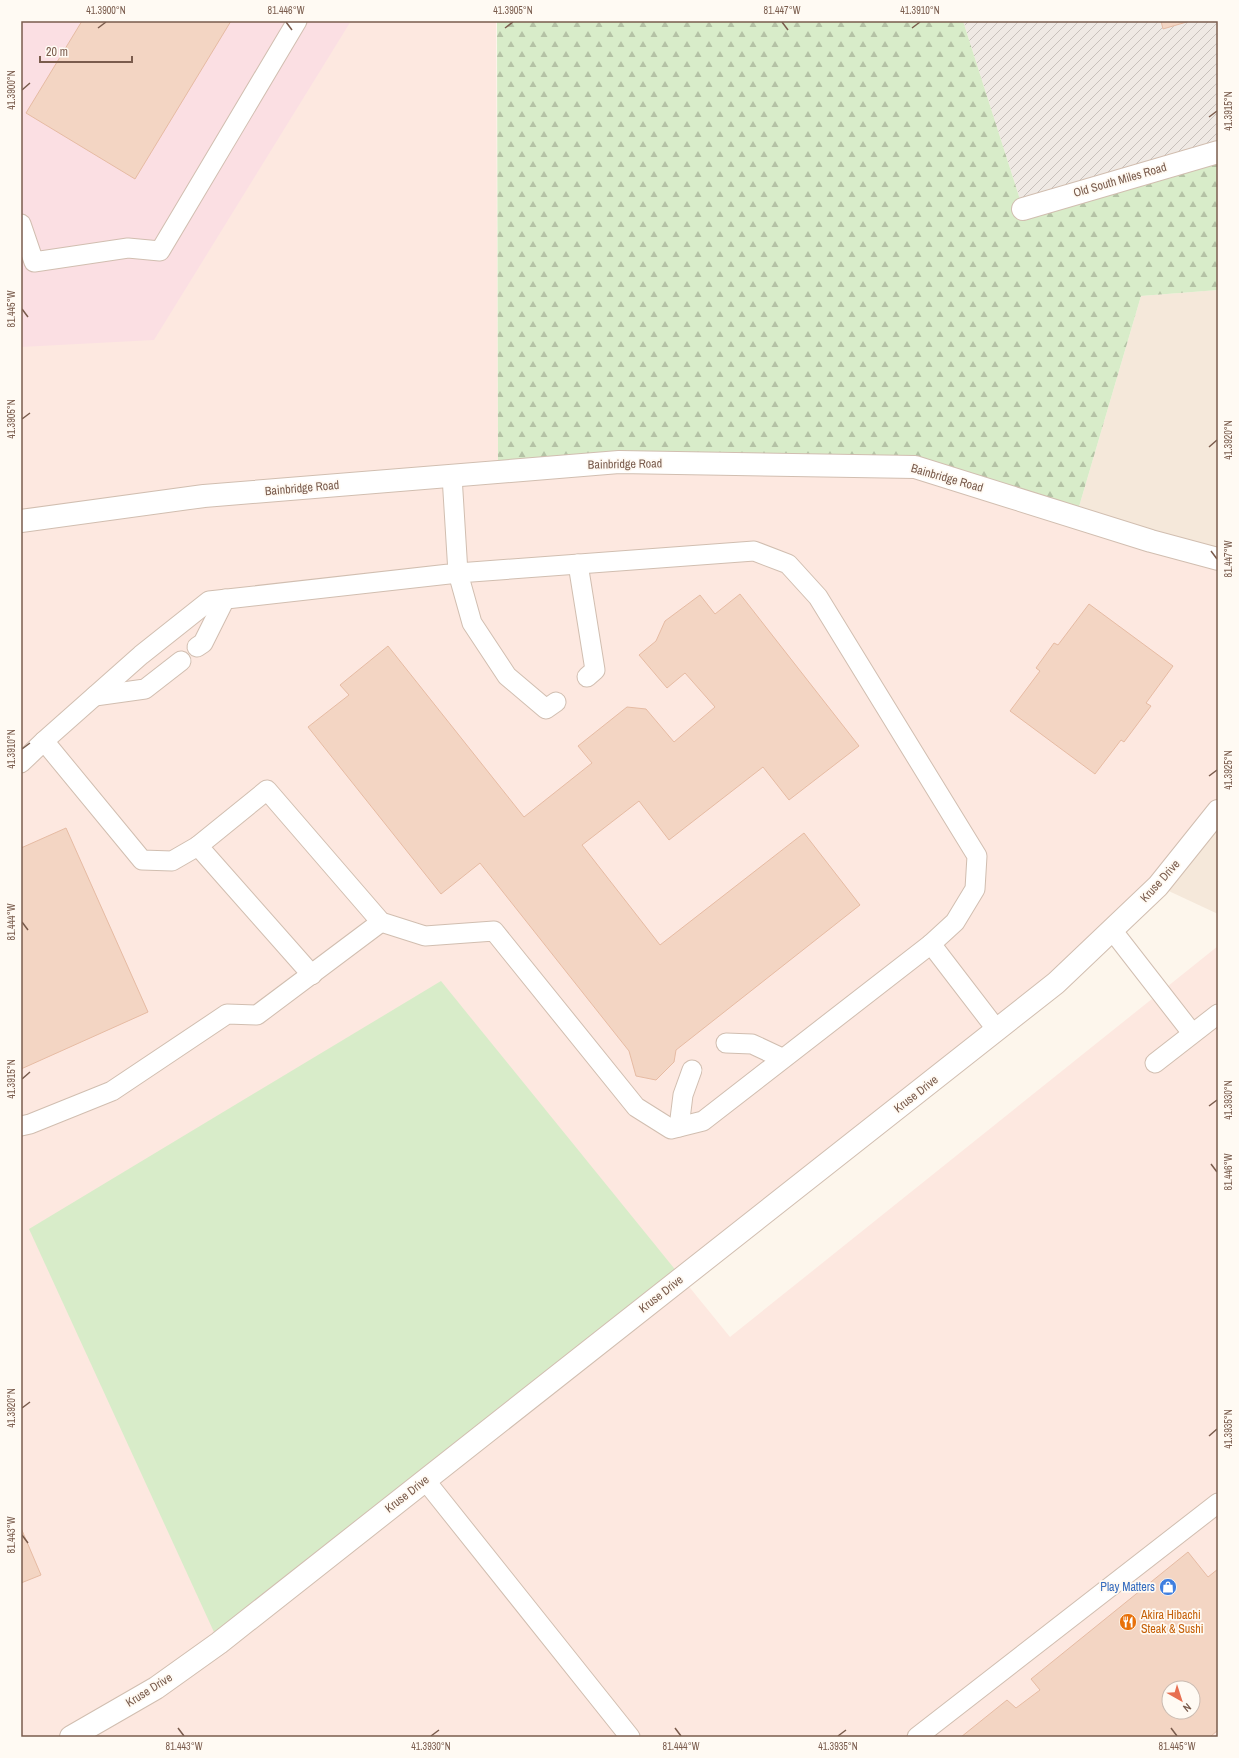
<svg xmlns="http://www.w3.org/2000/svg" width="1239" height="1758" viewBox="0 0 1239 1758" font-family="'Archivo Narrow',sans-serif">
<defs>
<pattern id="industrial-furrows" width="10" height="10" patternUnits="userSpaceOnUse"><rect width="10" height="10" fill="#efe9e4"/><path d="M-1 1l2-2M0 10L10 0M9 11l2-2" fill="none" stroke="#c7c0bb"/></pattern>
<pattern id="forest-firs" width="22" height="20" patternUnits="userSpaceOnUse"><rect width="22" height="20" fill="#d8ecc9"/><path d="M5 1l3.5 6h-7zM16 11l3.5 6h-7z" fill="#b4c2a5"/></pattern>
</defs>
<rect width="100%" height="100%" fill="#fdf6ec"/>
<g fill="#f5e8da">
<path d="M1218 290V559L1076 517 1141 296Z"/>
<path d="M1218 811V914L1158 886Z"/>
</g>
<path fill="#fde8e0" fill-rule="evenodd" d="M21 21H496L498 472 915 467 1218 559V811L1158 886 682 1278 730 1337 1218 946V1737H21ZM1169 1688H1193V1712H1169Z"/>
<path fill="url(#industrial-furrows)" d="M963 21H1218V152L1023 209Z"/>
<path fill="#fbdfe3" d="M21 21H351L154 340 21 347Z"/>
<path fill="#d8ecc9" d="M441 981 682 1278 219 1643 29 1229Z"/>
<path fill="url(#forest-firs)" d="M497 21H963L1023 209 1218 152V290L1141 296 1076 517 915 467 498 472Z"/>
<g fill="#f3d5c3" stroke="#e6bba3" fill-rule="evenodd">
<path d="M82 21H231L135 179 26 113Z"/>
<path d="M1161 21H1190L1163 29Z"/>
<path d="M740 594 859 746 789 800 763 767 669 840 639 801 582 845 660 945 804 833 860 905 676 1050 674 1062 656 1080 636 1076 629 1051 480 863 441 894 308 727 349 695 340 685 388 646 524 817 592 763 578 746 627 707 646 709 674 742 715 707 685 673 667 688 639 655 656 641 665 621 700 595 715 614Z"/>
<path d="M1089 604 1173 666 1146 703 1151 706 1124 742 1121 740 1095 774 1010 711 1040 671 1036 668 1054 643 1058 645Z"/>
<path d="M66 828 148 1012 21 1069V848Z"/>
<path d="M21 1528 41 1575 21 1583Z"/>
<path d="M1188 1552 1208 1577 1218 1569V1730L1210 1737H961L1007 1700 1016 1708 1040 1690 1031 1679ZM1169 1688H1193V1712H1169Z"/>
</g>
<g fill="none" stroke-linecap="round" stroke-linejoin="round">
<defs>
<g id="service">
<path d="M21 224 34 262 128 248 160 251 297 21"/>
<path d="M578 564 595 670 587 677"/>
<path d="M197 647 203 643 225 599"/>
<path d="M95 696 145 689 181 661"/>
<path d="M556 702 546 709 507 676 472 623 458 573 754 551 788 564 818 597 977 856 975 889 955 922 931 944"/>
<path d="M21 763 44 741"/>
<path d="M198 846 172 861 142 860 44 741 141 655 209 601 458 573 452 476"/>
<path d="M1112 930 1192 1033"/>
<path d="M312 975 198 846 267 790 381 922 425 936 494 931 636 1107 671 1129 703 1121 931 944 997 1030"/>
<path d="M726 1043 752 1044 782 1058"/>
<path d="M1155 1063 1218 1014"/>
<path d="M21 1126 30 1124 112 1091 227 1014 257 1015 381 922"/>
<path d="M679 1127 683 1095 692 1070"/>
<path d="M425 1480 630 1737"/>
<path d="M917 1737 1218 1503"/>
</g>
<g id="minor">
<path d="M1023 209 1218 152"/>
<path d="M71 1737 156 1688 219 1643 1056 983 1158 886 1218 811"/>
</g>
<path id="tertiary" d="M21 521 204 496 619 462 915 467 1151 541 1218 559"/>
</defs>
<use href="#service" stroke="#d1beb0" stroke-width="21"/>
<use href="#minor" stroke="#d1beb0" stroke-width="24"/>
<use href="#tertiary" stroke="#d1beb0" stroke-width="24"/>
<use href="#service" stroke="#fff" stroke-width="19"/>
<use href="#minor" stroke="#fff" stroke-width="22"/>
<use href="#tertiary" stroke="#fff" stroke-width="22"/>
</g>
<path fill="none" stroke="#7a5c4d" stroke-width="1.5" d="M286 22 292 30M782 22 788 30M98 28 106 22M505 28 513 22M912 28 920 22M22 90 30 83M1209 117 1217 111M22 309 28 317M22 419 30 413M1209 447 1217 440M1211 551 1217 559M22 749 30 743M1209 776 1217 770M22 922 28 930M22 1079 30 1072M1209 1106 1217 1100M1211 1164 1217 1172M22 1408 30 1402M1209 1436 1217 1429M22 1535 28 1543M178 1728 184 1736M675 1728 681 1736M1171 1728 1177 1736M431 1736 439 1730M838 1736 846 1730"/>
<defs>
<symbol id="shop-disc" viewBox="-11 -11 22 22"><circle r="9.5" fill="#3f7fe0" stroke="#fffaf3"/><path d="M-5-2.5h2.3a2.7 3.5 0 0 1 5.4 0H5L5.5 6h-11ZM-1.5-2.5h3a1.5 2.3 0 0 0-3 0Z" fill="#fff"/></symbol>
<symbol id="restaurant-disc" viewBox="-11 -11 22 22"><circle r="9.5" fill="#e8710a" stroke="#fffaf3"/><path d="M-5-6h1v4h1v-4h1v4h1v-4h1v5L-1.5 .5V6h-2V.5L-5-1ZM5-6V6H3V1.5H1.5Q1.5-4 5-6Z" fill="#fff"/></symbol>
</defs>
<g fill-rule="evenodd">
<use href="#shop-disc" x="1158" y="1577" width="20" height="20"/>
<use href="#restaurant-disc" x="1118" y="1612" width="20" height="20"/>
</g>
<g text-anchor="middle" stroke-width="3.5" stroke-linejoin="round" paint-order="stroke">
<g font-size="12" fill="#7a5c4d" stroke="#fffaf3">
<text transform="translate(1120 180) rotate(-16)" y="4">Old South Miles Road</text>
<text transform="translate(625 464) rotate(-1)" y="4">Bainbridge Road</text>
<text transform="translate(947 478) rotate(16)" y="4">Bainbridge Road</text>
<text transform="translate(302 488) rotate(-5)" y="4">Bainbridge Road</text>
<text transform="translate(1160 881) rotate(-48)" y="4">Kruse Drive</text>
<text transform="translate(916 1094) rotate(-38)" y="4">Kruse Drive</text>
<text transform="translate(661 1294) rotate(-38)" y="4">Kruse Drive</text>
<text transform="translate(407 1494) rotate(-38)" y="4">Kruse Drive</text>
<text transform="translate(149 1690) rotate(-32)" y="4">Kruse Drive</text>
</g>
<g font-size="12" fill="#366cbe" stroke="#fffaf3" text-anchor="end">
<text x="1155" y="1591">Play Matters</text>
</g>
<g font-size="12" fill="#c56008" stroke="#fffaf3" text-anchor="start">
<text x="1141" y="1619">Akira Hibachi<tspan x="1141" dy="14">Steak &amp; Sushi</tspan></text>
</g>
</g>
<rect width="1239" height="1758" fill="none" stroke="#fffaf3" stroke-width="44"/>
<g transform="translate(1181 1700) rotate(141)"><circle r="19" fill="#fffaf3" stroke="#cabbb1"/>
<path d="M0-3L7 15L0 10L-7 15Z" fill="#e76f51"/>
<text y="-6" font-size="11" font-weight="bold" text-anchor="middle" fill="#7a5c4d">N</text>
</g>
<path d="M40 56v6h92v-6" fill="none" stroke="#7a5c4d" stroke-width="2"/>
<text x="46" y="56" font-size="12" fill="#7a5c4d" stroke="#fffaf3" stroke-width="3" paint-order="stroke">20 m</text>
<rect x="22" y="22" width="1195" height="1714" fill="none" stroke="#7a5c4d" stroke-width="1.5"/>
<g font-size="10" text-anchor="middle" fill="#7a5c4d">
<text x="106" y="14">41.3900°N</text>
<text x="286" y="14">81.446°W</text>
<text x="513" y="14">41.3905°N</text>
<text x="782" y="14">81.447°W</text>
<text x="920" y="14">41.3910°N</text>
<text transform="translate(11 90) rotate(-90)" y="4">41.3900°N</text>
<text transform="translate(1228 111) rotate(-90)" y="4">41.3915°N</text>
<text transform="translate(11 309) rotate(-90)" y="4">81.445°W</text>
<text transform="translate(11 419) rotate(-90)" y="4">41.3905°N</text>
<text transform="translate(1228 440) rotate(-90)" y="4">41.3920°N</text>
<text transform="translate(1228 559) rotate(-90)" y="4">81.447°W</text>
<text transform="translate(11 749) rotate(-90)" y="4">41.3910°N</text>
<text transform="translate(1228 770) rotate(-90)" y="4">41.3925°N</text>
<text transform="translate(11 922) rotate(-90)" y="4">81.444°W</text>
<text transform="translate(11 1079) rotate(-90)" y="4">41.3915°N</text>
<text transform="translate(1228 1100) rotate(-90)" y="4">41.3930°N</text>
<text transform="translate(1228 1172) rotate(-90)" y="4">81.446°W</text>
<text transform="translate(11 1408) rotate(-90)" y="4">41.3920°N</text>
<text transform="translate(1228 1429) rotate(-90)" y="4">41.3935°N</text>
<text transform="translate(11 1535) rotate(-90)" y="4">81.443°W</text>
<text x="184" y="1750">81.443°W</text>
<text x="431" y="1750">41.3930°N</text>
<text x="681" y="1750">81.444°W</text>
<text x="838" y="1750">41.3935°N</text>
<text x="1177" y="1750">81.445°W</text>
</g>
</svg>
